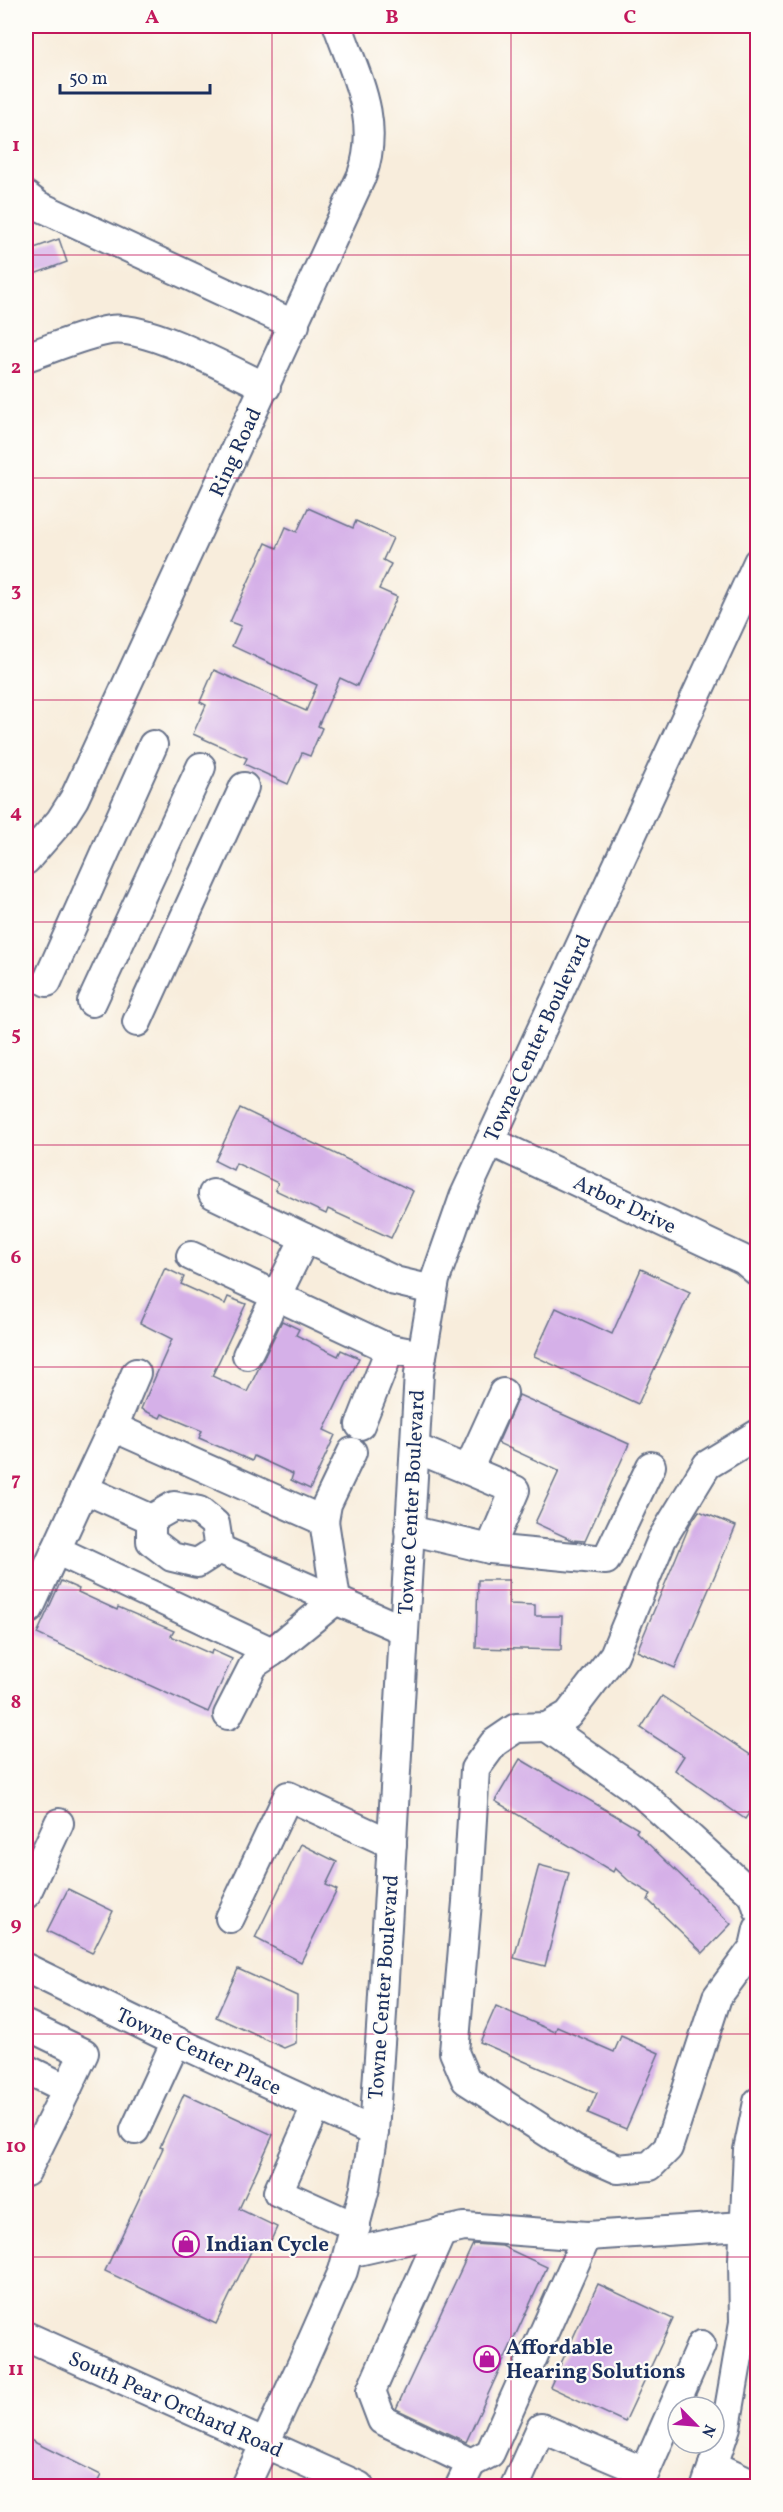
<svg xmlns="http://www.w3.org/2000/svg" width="783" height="2512" viewBox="0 0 783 2512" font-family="Vollkorn,serif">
<rect width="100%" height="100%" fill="#fdfcf7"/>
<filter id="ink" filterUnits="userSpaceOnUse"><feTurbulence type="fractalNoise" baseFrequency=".0167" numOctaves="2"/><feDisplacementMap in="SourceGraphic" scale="12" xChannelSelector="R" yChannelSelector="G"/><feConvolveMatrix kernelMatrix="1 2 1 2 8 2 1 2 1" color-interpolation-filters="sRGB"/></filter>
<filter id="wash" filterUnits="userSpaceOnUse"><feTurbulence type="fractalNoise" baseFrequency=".008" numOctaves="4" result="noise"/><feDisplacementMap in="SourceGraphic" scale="24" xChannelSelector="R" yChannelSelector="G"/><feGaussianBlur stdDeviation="1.35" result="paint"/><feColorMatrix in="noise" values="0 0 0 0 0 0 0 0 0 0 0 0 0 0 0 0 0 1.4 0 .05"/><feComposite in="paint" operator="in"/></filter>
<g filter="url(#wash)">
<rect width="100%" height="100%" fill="#f8eddc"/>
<g id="blocks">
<g fill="#d5b0e8">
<path d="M59 239 67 262 26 277V251Z"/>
<path d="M308 508 353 528 356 521 393 538 383 560 391 564 379 589 397 597 357 686 340 678 318 726 322 728 310 756 302 753 288 784 244 764 247 758 193 734 206 705 200 702 214 670 306 711 317 685 232 646 241 626 230 622 266 543 277 548 286 527 297 532Z"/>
<path d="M240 1108 413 1191 391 1238 328 1209 326 1214 275 1190 278 1183 236 1163 233 1170 215 1161Z"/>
<path d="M165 1268 184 1277 181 1284 225 1304 228 1297 246 1304 212 1376 247 1392 282 1321 299 1329 296 1335 338 1356 341 1350 359 1358 324 1430 335 1435 310 1489 291 1480 293 1474 254 1456 252 1461 199 1438 202 1431 162 1414 160 1418 141 1409 172 1339 140 1323Z"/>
<path d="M641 1269 690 1292 638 1404 534 1356 556 1308 612 1334Z"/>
<path d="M519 1395 629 1444 585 1541 572 1540 535 1523 559 1471 498 1443Z"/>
<path d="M699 1511 736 1526 675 1668 637 1651 690 1524Z"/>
<path d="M478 1580H509V1604L535 1605V1616H562L561 1650 476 1648Z"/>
<path d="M61 1581 79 1589 78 1592 117 1610 118 1607 174 1631 171 1636 211 1654 212 1650 232 1659 208 1712 37 1634Z"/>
<path d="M662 1696 758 1760V1800L745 1819 675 1770 684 1756 641 1728Z"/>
<path d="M520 1759 638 1829 636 1832 731 1924 703 1953 648 1900 651 1894 629 1881 615 1868 613 1872 495 1801Z"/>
<path d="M301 1844 337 1862 326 1885 337 1890 301 1962 255 1938Z"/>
<path d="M539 1865 569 1873 545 1966 514 1958Z"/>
<path d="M68 1889 113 1911 92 1953 47 1931Z"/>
<path d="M238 1969 297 1996 296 2043 284 2048 216 2017Z"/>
<path d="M496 2006 555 2032 557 2027 614 2052 621 2036 659 2053 626 2129 588 2113 597 2093 480 2042Z"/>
<path d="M184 2094 273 2135 239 2209 277 2227 268 2247 256 2241 216 2324 105 2271 163 2148 160 2147Z"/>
<path d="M473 2244 502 2246 547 2267 466 2442 396 2409Z"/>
<path d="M598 2284 673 2319 625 2422 550 2387Z"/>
<path d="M26 2438 101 2475 95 2487H26Z"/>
</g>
</g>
</g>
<g filter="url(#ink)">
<use href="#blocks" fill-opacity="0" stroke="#68728a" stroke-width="1.5"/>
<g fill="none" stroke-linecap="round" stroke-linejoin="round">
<defs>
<g id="minor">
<path d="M26 196 39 206 295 325"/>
<path d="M26 357C53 348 82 335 110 330 147 324 229 370 266 387"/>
<path d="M26 860 60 821 74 799 362 175C381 120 356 77 338 26"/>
<path d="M47 982 153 745"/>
<path d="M92 1002 201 767"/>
<path d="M137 1022 244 787"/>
<path d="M490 1141 744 1260 758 1272"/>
<path d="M213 1194 395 1281 433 1290"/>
<path d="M191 1256 390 1349 422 1355"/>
<path d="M247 1355 305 1238"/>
<path d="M360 1425 390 1349"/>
<path d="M113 1427 136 1373"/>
<path d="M758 1434 707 1465 662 1539 614 1655 568 1715 547 1727 516 1728 494 1743 475 1769 467 1902 454 2052 466 2080 575 2150 618 2169 650 2166 668 2148 717 1997 754 1947 758 1929"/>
<path d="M415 1448 468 1470 503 1393"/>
<path d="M352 1452 327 1504 324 1521 113 1427 84 1489 151 1519V1541L172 1557 197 1563 219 1549 404 1630"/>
<path d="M468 1470 515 1490 490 1549"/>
<path d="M84 1489 56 1550 272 1652"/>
<path d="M151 1519 174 1506 199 1511 215 1524 219 1549"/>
<path d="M409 1530 490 1549 606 1560 651 1466"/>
<path d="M29 1609 56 1550"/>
<path d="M228 1715 254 1664 272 1652 336 1600 324 1521"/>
<path d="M547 1727 642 1794 754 1896 758 1909"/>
<path d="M26 1894 59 1823"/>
<path d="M230 1918 288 1796 392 1844"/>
<path d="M26 1968 176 2041 374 2132"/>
<path d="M26 2025 84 2053 67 2089"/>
<path d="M26 2069 67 2089 26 2172"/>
<path d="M317 2105 278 2192 356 2227"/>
<path d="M135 2130 176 2041"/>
<path d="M442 2231 371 2391 382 2420 471 2463 490 2453 587 2236"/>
<path d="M349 2253 464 2227 587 2236 744 2226"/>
<path d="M26 2336 359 2486"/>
<path d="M713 2465 758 2486"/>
<path d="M645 2472 701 2345"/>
<path d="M245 2486 302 2364 343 2271 365 2188 374 2132 382 2013 419 1373 435 1280 464 1197 758 562"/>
<path d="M460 2486 471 2463"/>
<path d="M515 2486 541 2428 645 2472 639 2486"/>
<path d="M706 2486 726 2427 744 2322 743 2260 748 2150 758 2102"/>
</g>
</defs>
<use href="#minor" stroke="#68728a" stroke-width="32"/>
<use href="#minor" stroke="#fff" stroke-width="28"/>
</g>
</g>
<path fill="none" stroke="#c2185b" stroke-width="1.5" stroke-opacity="0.55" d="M272 26V2486M511 26V2486M26 255H758M26 478H758M26 700H758M26 922H758M26 1145H758M26 1367H758M26 1590H758M26 1812H758M26 2034H758M26 2257H758"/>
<defs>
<symbol id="shop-ring" viewBox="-11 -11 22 22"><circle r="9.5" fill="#fdfcf7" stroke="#b5179e" stroke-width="1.5"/><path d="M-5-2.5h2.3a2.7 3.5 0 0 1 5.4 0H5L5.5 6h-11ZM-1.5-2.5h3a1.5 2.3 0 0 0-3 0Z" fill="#b5179e"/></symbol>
</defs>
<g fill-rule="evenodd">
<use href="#shop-ring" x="171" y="2229" width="30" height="30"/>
<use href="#shop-ring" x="472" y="2344" width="30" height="30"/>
</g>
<g text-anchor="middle" stroke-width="4.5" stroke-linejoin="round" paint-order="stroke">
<g font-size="21" fill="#1b2f5e" stroke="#fdfcf7">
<text transform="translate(235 452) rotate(-65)" y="7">Ring Road</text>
<text transform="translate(537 1038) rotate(-65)" y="7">Towne Center Boulevard</text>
<text transform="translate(625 1204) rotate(25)" y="7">Arbor Drive</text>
<text transform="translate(411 1502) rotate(-87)" y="7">Towne Center Boulevard</text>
<text transform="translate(383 1987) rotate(-86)" y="7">Towne Center Boulevard</text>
<text transform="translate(199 2051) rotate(25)" y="7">Towne Center Place</text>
<text transform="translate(176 2404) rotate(24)" y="7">South Pear Orchard Road</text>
</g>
<g font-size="21" font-weight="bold" fill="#1b2f5e" stroke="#fdfcf7" text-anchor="start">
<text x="206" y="2251">Indian Cycle</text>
<text x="506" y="2354">Affordable<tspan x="506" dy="24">Hearing Solutions</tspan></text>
</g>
</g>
<rect width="783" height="2512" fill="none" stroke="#fdfcf7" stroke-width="66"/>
<g transform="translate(696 2425) rotate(115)"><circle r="28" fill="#fdfcf7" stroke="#a3aaba" stroke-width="1.5"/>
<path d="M0-4.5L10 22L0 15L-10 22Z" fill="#b5179e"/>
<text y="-9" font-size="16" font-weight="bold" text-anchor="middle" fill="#1b2f5e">N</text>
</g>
<path d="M60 84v9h150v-9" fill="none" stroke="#1b2f5e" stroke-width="3"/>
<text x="69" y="84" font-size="18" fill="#1b2f5e" stroke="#fdfcf7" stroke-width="4.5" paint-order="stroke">50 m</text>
<rect x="33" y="33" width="717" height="2446" fill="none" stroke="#c2185b" stroke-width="2"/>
<g font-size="20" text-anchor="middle" font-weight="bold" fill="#c2185b">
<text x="152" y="23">A</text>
<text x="392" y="23">B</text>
<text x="630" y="23">C</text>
<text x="16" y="151">1</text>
<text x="16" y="373">2</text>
<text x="16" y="596">3</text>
<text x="16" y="818">4</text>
<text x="16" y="1040">5</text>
<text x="16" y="1263">6</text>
<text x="16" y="1485">7</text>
<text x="16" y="1708">8</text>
<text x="16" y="1930">9</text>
<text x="16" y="2152">10</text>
<text x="16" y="2375">11</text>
</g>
</svg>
